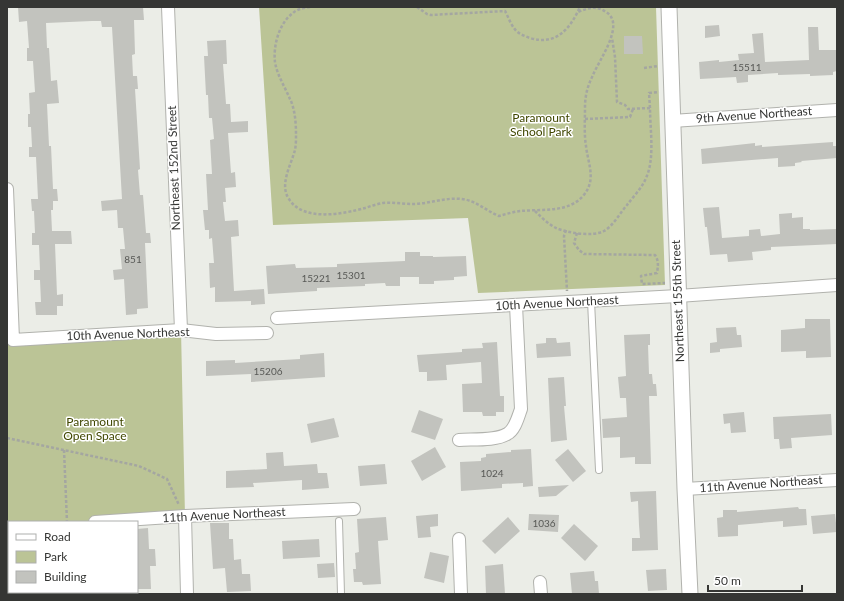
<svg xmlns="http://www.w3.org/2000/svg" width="844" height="601" viewBox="0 0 844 601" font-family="Lato,sans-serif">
<rect width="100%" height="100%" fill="#ebede7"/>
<g fill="#bbc496">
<path d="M259 7H656L665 285 478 293 468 218 273 225Z"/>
<path d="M181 330 185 516 95 522H9V527H7V340Z"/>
</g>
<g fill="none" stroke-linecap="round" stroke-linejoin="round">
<g stroke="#7e845c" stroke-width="4">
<path d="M7 554 9 557"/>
<path d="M26 592 27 594"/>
</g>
</g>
<g fill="#c2c3be">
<path d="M18 7H143L144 20H134L135 54 132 55 133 76H137L138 89H135L140 169 138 170 140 195H143L146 233H150L151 243H145L148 308 137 309V314L126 315 124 279 114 280 113 270 122 269 120 249H125L123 228H118L117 210 102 211 101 201 122 199 112 27H102L101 21H92L46 23 47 48H49L51 81 57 80 59 103 47 104 49 146H51L53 189H57L58 201H53V210H51L52 231H71L72 244H55L57 295 63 294V306H57V315H36L35 302H41L40 280H34V270H40L39 245H32V233H35L34 211H32L31 199H38L36 157H29V147H32L31 127H28V114H30L29 93 35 92 33 61H27V48H29L27 21 19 22Z"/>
<path d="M719 25 720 36 705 38V26Z"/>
<path d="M808 27H818L819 50H837V71L833 72V75L810 76V74L778 75V73L748 75V82L737 83 736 77 700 79 699 62 719 60V62L739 60 738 54 754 53 752 34 763 33 765 62 809 60Z"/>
<path d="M624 36H642L643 54H624Z"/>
<path d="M226 40 227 64H223L226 104H230L231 122 248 121V132L228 133 231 173 235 172 236 187 225 188 226 202H223L225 221 238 220 239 236 231 237 234 291 264 289 265 304 251 305V301L215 302V287L210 288 209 263H214L212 238 209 239V230H205L203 210H208L206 174H212L210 140 214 139 212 118H209L208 95H206L204 56H208L207 41Z"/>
<path d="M833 142V146H837V158L801 161 802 162 795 163V166L778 167V158L702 164 701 149 755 143V146L762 145V147Z"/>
<path d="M719 207 722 238 749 236V230L760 229 761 236 780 234 779 214 792 213V218L803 217V229H810V230L837 229V244L771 247V250L752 252 753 260 728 262 727 254 710 255 707 227H705L703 208Z"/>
<path d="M405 252H420V256H433V257L466 256 467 276 454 277V280L434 281V284H419V277H400V286H386L385 283 365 284V286L317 288V291L268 294 266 266 295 264 296 268 337 267V264L405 261Z"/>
<path d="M805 319H830L831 357 806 358V351L781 352V330L805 328Z"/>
<path d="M736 327 737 335H741L742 347 720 349V352L710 353V343L717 342 716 328Z"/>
<path d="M650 334V345H648L649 374H652L653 384H656L657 396H649L651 464H635V457L620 458V437L603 438 602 419 627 417 626 398H620L618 377 626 376 624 335Z"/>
<path d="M546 338H556L557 343 570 342 571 356 537 358 536 344 546 343Z"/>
<path d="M497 342 500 396H504V412H496V416H483L482 412H463L462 384 482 383 481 362 446 365 447 380 427 381V372H419L417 355 462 352V349L483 348 482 343Z"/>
<path d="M324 353 325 377 251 382V374L206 376V361L235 360V363L300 359V355Z"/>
<path d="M564 377 566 406H564L567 440 551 442 548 378Z"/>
<path d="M419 410 443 419 435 440 411 432Z"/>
<path d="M744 412 746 432 731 433 730 423 724 424 723 414Z"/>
<path d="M831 414 832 435 791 438 792 448 780 449 779 439H774L773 417Z"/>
<path d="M334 418 339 437 311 443 307 424Z"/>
<path d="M435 447 446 467 422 481 411 461Z"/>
<path d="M531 449 533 486 523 487V483L502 484V488L461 491 460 462 481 461V458L486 457V454L511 452V450Z"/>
<path d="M568 449 586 471 573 482 555 460Z"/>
<path d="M283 452 284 466 317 464 318 473H327L329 488 302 490V480L253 483 254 487 226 488V471L267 469 266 453Z"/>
<path d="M385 464 387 484 360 486 358 466Z"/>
<path d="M569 485 556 496 539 497 538 487Z"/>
<path d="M656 491 658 550 632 551V538H640L639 525 638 501 631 502 630 492Z"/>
<path d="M798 507 799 509H806L807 525 783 527V521L738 525V536L718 537 717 518 723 517V510H737V512Z"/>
<path d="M438 514V526L430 527 431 537 418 538 416 516Z"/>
<path d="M529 514 559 515 558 532 528 530Z"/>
<path d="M835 514 837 532 813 534 811 516Z"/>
<path d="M386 517 388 540 378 541 381 584 363 585 362 582H354L353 569H356L355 553 359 552 357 519Z"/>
<path d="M508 517 520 531 495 554 482 541Z"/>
<path d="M210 523H229V539H233L234 560 241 559 242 574H250L251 591 227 592 225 568 213 569Z"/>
<path d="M574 524 598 546 585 561 561 538Z"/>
<path d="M148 528 149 549H155L156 566H150L151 589H137V529Z"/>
<path d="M319 539 320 557 283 559 282 541Z"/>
<path d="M430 552 449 556 444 583 424 578Z"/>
<path d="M334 563 335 577 318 578 317 564Z"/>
<path d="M503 564 505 594H486L485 566Z"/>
<path d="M666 569 667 590 648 591 646 570Z"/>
<path d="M594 571 595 581H598L599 594H572L570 573Z"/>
</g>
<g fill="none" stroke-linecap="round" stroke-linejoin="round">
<defs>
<g id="service">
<path d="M591 301 599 470"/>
<path d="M339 521 341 594"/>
</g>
<g id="minor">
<path d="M168 7 181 330"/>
<path d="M672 121 837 110"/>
<path d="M7 189 13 340 181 330 216 334 267 333"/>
<path d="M277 318 678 296 837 285"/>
<path d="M459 440C472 439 496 441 507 434 515 430 518 417 521 409L516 305"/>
<path d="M685 489 837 480"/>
<path d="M185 516 187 594"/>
<path d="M95 522 185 516 354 509"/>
<path d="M459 539 461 594"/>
<path d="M540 582 541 594"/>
</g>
<path id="tertiary" d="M669 7 685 489 690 594"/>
</defs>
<use href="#service" stroke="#b1b2ad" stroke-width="8"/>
<use href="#minor" stroke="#b1b2ad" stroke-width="14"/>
<use href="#tertiary" stroke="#b1b2ad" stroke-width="17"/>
<g stroke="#a4a6a1" stroke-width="2.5" stroke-dasharray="3 2" stroke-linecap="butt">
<path d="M310 7C304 8 297 9 293 13 279 23 273 46 275 62 277 75 285 87 290 99 295 109 296 123 296 135 296 139 296 145 295 150 291 165 279 185 289 199 303 222 343 214 365 208 371 206 377 204 383 203 393 202 403 204 413 204 429 204 445 197 461 199 476 200 486 211 499 216 506 214 513 212 520 211 541 209 568 213 583 196 597 180 588 164 586 146 584 134 585 120 585 107 585 95 588 85 593 75 599 60 626 24 606 12 596 5 588 8 578 12"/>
<path d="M417 7 427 14 431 15 505 11C508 16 510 23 514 28 517 33 524 36 530 38 556 46 570 29 580 7"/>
<path d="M644 68 658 66"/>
<path d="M650 108 649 93 659 92"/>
<path d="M585 119 630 117 633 109"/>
<path d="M535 211C541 217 548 224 556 228 568 233 593 237 604 231 613 226 620 213 627 205 633 197 642 188 646 178 655 159 650 129 650 108L628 109 625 105 617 102 615 57 612 38"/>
<path d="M566 230 564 236 567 291"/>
<path d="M577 233 574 243 579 250 584 254 655 255C659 261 658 266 657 273L641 276 642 284 665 283"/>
<path d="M7 438 139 466 167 479 179 505"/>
<path d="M64 450 67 522"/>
</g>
<use href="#service" stroke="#fff" stroke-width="6"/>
<use href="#minor" stroke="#fff" stroke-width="12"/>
<use href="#tertiary" stroke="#fff" stroke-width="15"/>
</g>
<g text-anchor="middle" stroke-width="3" stroke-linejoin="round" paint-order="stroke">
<g font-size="10" fill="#585956">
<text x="747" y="71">15511</text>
<text x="133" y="263">851</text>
<text x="351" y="279">15301</text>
<text x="316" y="282">15221</text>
<text x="268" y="375">15206</text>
<text x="492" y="477">1024</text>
<text x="544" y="527">1036</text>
</g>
<g font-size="12" fill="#353634" stroke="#fff">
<text transform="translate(754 115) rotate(-4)" y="4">9th Avenue Northeast</text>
<text transform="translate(174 168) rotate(-92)" y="4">Northeast 152nd Street</text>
<text transform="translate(678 301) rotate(-92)" y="4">Northeast 155th Street</text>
<text transform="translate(557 303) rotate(-3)" y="4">10th Avenue Northeast</text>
<text transform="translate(128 334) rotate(-2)" y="4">10th Avenue Northeast</text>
<text transform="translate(761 484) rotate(-4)" y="4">11th Avenue Northeast</text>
<text transform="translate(224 515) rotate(-3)" y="4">11th Avenue Northeast</text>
</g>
<g font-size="12" fill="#404701" stroke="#fff">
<text x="541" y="122">Paramount<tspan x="541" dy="14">School Park</tspan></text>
<text x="95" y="426">Paramount<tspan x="95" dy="14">Open Space</tspan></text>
</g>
</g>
<rect width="844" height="601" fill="none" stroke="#353634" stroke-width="16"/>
<rect x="8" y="521" width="130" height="72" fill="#ffffff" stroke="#aeafae"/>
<rect x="16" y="534" width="20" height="6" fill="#ffffff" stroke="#aeafae"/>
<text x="44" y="541" font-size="12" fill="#353634">Road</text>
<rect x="16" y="551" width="20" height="12" fill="#bbc496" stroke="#aeafae"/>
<text x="44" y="561" font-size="12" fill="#353634">Park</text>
<rect x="16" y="571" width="20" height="12" fill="#c2c3be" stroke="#aeafae"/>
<text x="44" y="581" font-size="12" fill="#353634">Building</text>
<path d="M708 585v6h94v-6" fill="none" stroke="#353634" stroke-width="2"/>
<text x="714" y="585" font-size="12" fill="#353634" stroke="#ffffff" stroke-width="3" paint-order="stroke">50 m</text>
</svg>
